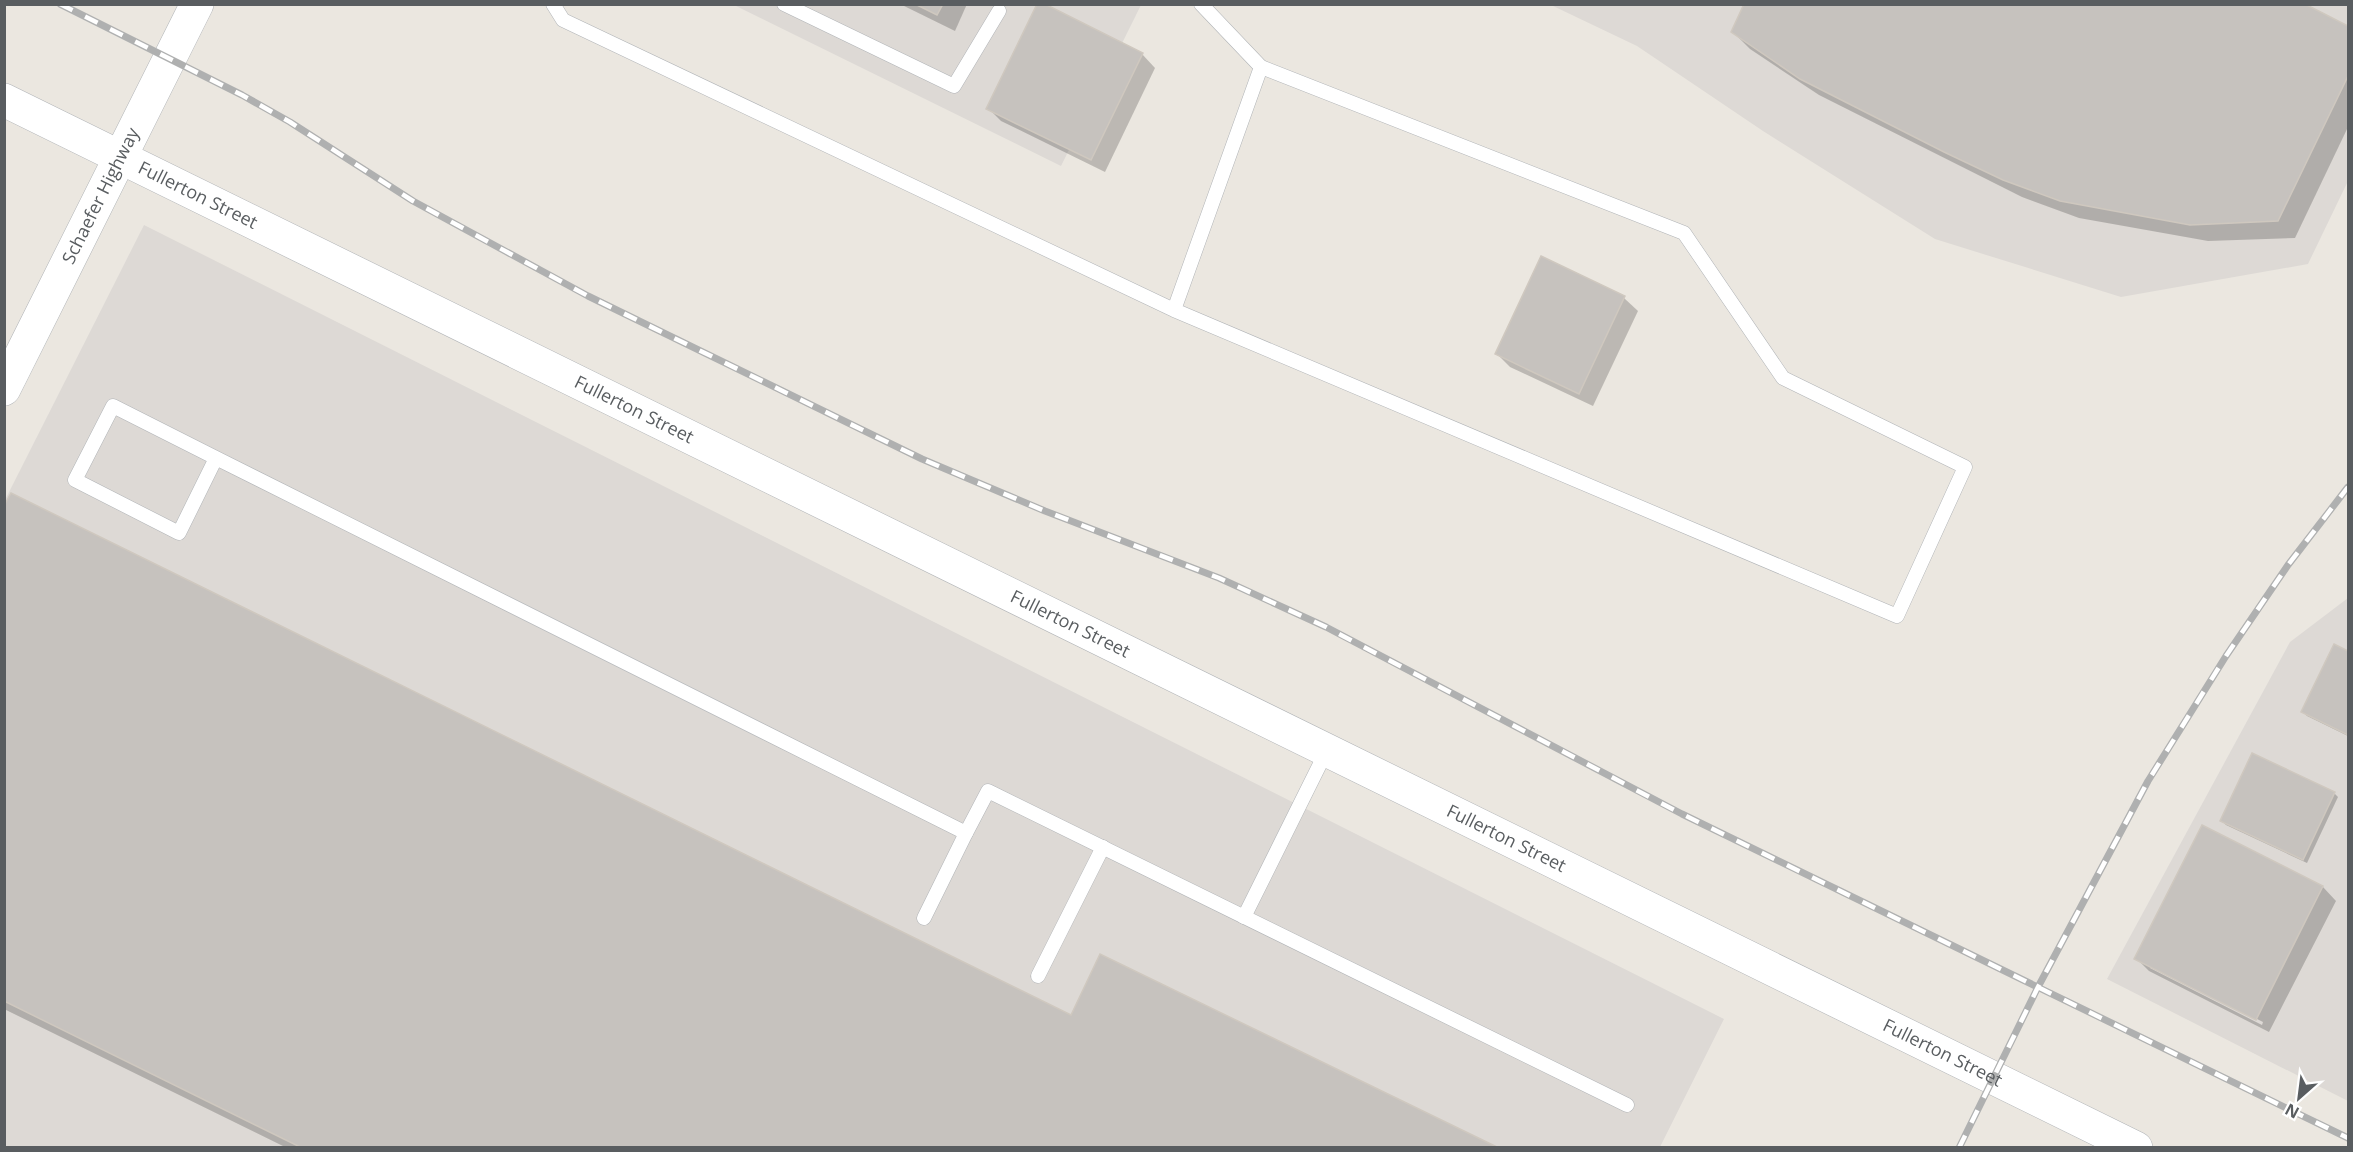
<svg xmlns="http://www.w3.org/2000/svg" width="2353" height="1152" viewBox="0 0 2353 1152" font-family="'Open Sans',sans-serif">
<rect width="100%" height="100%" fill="#ebe7e0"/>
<g fill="#ddd9d5">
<path d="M734 5H1141L1061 166Z"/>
<path d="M1551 5H2348V181L2308 264 2121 297 1935 239 1763 131 1637 46Z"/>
<path d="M144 225 1724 1019 1660 1147H5L4 502Z"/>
<path d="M2348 598V1101L2107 979 2290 642Z"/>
</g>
<g fill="#0003" fill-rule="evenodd">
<path d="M900 4H967L955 31Z"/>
<path d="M2301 4 2348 28V127L2295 238 2208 241 2079 218 2022 197 1819 95 1750 49 1733 32Z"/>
<path d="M1142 54 1155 68 1105 172 1001 121 988 108Z"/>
<path d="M1542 258 1624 298 1638 311 1593 406 1510 367 1497 354Z"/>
<path d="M4 510 1071 1017 1496 1148H287L4 1009Z"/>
<path d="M2335 646 2348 652V736L2307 716 2303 712Z"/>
<path d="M2334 793 2338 797 2307 863 2226 825 2222 821Z"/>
<path d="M2202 827 2323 887 2336 901 2269 1032 2149 971 2136 958ZM2150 965 2263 1022 2262 1025 2150 968Z"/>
</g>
<g fill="#c6c2be" stroke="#cfc8bf" stroke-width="1.5">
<path d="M915 4H943L937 15Z"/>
<path d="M1037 4H1045L1143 53 1091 160 986 109Z"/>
<path d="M1744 4H2305L2348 26V76L2278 221 2190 225 2060 201 2003 180 1944 152 1800 79 1731 32Z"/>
<path d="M1541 256 1625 296 1579 394 1495 354Z"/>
<path d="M11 493 1071 1015 1100 954 1499 1148H302L4 1001V506Z"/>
<path d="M2334 644 2348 651V735L2301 712Z"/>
<path d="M2252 753 2335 792 2303 860 2220 821Z"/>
<path d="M2202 825 2323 886 2256 1020 2134 959Z"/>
</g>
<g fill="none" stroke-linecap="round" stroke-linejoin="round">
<defs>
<g id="service">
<path d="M553 4 563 20 1174 310 1897 616 1965 467 1783 378 1684 233 1261 67 1174 310"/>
<path d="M784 4 954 86 999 11"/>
<path d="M1201 4 1261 67"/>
<path d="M216 458 179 533 75 480 113 406 216 458 966 833 988 791 1627 1105"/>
<path d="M1244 917 1327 750"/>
<path d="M924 918 966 833"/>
<path d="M1038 976 1103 847"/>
</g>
<g id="tertiary">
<path id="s1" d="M4 100 2136 1148"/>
<path id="s2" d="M4 389 197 4"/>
</g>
</defs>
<use href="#service" stroke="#b1b4b7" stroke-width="15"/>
<use href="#tertiary" stroke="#b1b4b7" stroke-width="34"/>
<use href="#service" stroke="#fff" stroke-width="14"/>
<use href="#tertiary" stroke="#fff" stroke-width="33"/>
<defs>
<g id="rail">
<path d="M60 4 242 95 290 122 413 201 588 296 922 459 1045 511 1219 578 1326 627 1682 814 2348 1138"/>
<path d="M1959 1148 2038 987 2148 781 2226 656 2288 565 2348 487"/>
</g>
</defs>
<use href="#rail" stroke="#afb0b0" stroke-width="7"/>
<use href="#rail" stroke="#fff" stroke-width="4.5" stroke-dasharray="14" stroke-linecap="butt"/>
</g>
<g text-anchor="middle" stroke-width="6" stroke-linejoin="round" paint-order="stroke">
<g font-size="18" fill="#595d60" stroke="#fff">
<text dy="6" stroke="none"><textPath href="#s1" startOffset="216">Fullerton Street</textPath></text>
<text dy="6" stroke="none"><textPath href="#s2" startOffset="216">Schaefer Highway</textPath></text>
<text dy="6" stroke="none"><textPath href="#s1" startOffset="702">Fullerton Street</textPath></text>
<text dy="6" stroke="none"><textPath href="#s1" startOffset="1188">Fullerton Street</textPath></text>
<text dy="6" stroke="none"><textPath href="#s1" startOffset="1674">Fullerton Street</textPath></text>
<text dy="6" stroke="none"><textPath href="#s1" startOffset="2160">Fullerton Street</textPath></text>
</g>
</g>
<rect width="2353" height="1152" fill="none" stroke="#595d60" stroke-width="12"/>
<g transform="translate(2299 1098) rotate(208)" stroke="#ffffff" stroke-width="4.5" paint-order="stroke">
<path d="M0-4.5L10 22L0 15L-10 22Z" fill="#595d60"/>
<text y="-9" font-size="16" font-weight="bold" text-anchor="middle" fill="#595d60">N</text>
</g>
</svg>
